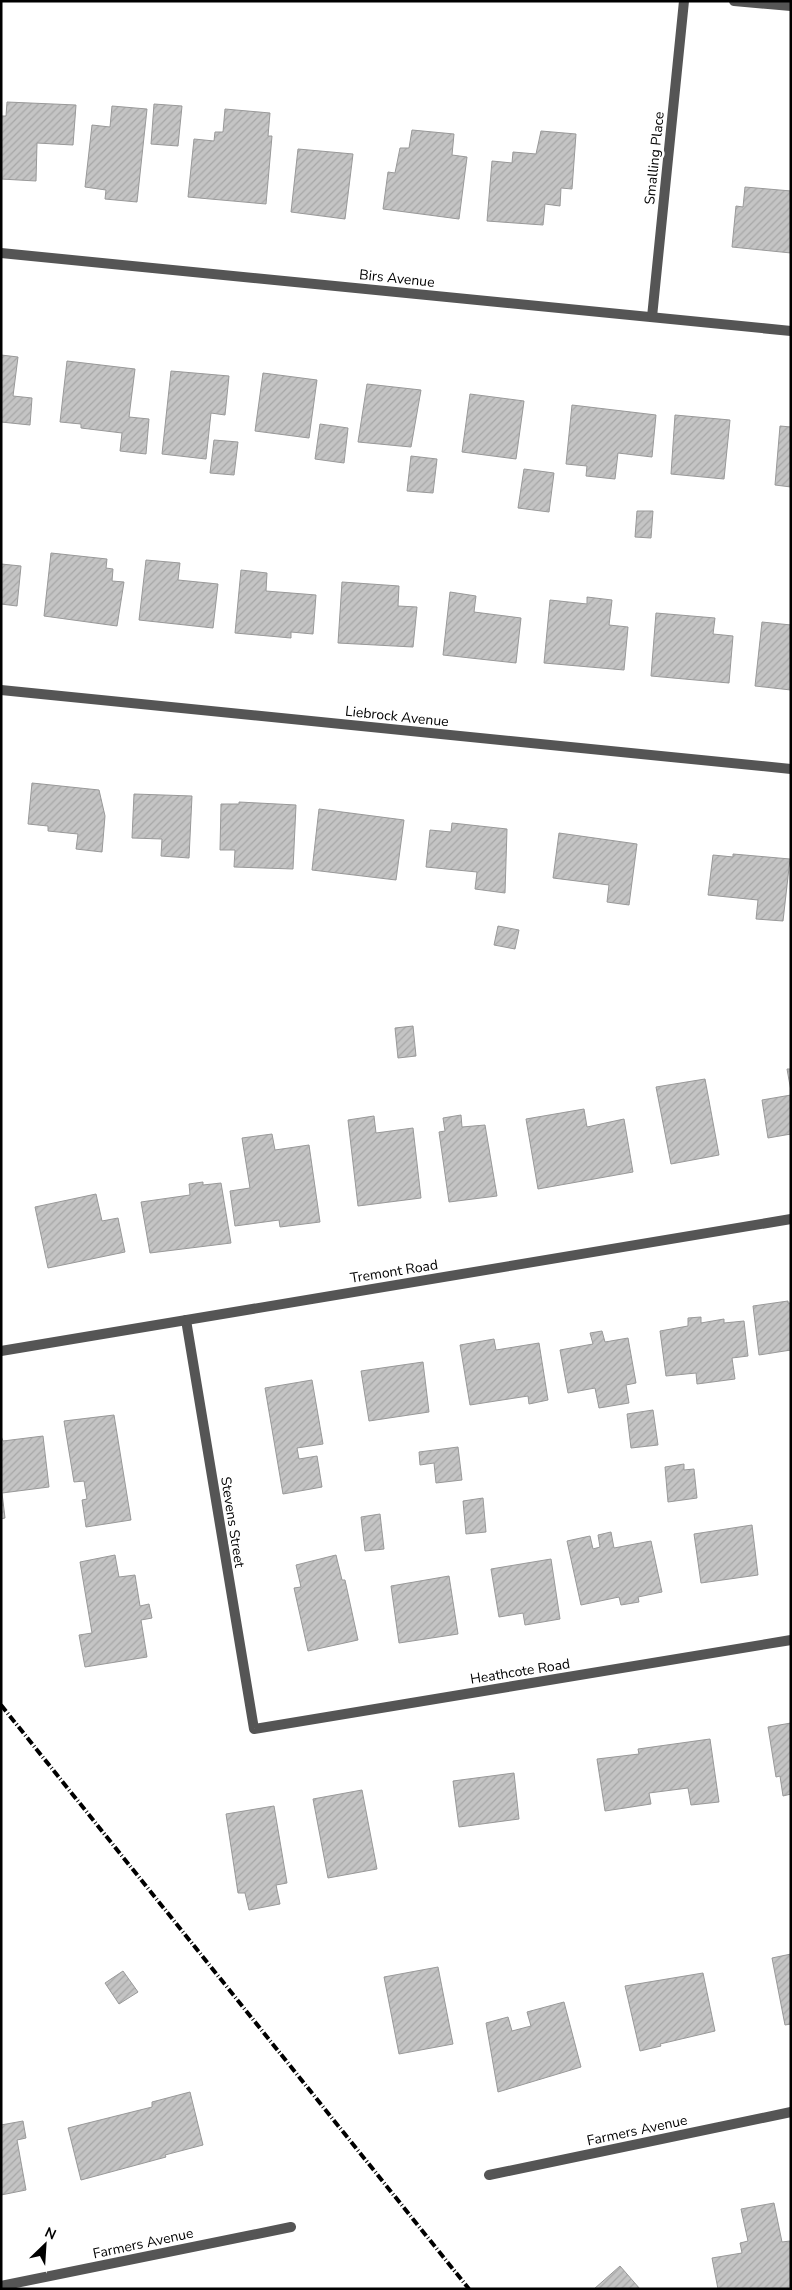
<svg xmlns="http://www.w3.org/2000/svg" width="792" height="2290" viewBox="0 0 792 2290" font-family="'Nunito Sans',sans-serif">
<defs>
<pattern id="building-hatch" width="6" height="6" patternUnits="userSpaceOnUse" patternTransform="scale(1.25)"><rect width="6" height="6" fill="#c4c4c4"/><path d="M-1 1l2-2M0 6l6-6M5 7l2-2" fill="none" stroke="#a7a7a7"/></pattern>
</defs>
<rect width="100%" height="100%" fill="#fff"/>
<g fill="url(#building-hatch)" stroke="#999">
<path d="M7 102 76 105 73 145 37 143 36 181 1 179V116H6Z"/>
<path d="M154 104 182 106 178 146 151 144Z"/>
<path d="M112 106 147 109 137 202 105 199 106 190 85 187 92 125 110 127Z"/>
<path d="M225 109 270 113 268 136H272L266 204 188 197 194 139 214 141 215 132H223Z"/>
<path d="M412 130 454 134 452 155 467 157 459 219 383 209 388 172 395 173 400 148H409Z"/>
<path d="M541 131 576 134 572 189 561 188 560 206 545 204 543 225 487 221 492 161 512 163 513 152 536 154Z"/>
<path d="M298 149 353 154 345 219 291 212Z"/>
<path d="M745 187 791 191V253L732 247 736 206 743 207Z"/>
<path d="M1 355 18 357 13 396 32 398 30 425 1 422Z"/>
<path d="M67 361 135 369 129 417 149 419 146 454 120 451 122 433 81 428V424L60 422Z"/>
<path d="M171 371 229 376 225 415 211 413 206 459 162 454Z"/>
<path d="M263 373 317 380 309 438 255 431Z"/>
<path d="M367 384 421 390 411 447 358 442Z"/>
<path d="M470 394 524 401 516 459 462 452Z"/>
<path d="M572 405 656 415 652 457 618 453 615 479 586 476 587 466 566 464Z"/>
<path d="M675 415 730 420 724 479 671 474Z"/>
<path d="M320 424 348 428 344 463 315 459Z"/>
<path d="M780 426 791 427V487L775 485Z"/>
<path d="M214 440 238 442 234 475 210 473Z"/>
<path d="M411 456 437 459 433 493 407 491Z"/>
<path d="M524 469 554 473 549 512 518 508Z"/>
<path d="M637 511H653L651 538 635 537Z"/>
<path d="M51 553 107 559 106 568 113 569 112 581 124 582 117 626 44 616Z"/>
<path d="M146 560 180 563 178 580 218 584 213 628 139 620Z"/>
<path d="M1 564 21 566 17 606 1 604Z"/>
<path d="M241 570 267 573 266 591 316 595 313 634 291 632V638L235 633Z"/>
<path d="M342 582 399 586 398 606 417 607 413 647 338 643Z"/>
<path d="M450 592 476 596 474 612 521 618 516 663 443 655Z"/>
<path d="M587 597 612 600 609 625 628 627 624 670 544 663 550 600 587 604Z"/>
<path d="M656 613 715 618 713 634 733 636 729 683 651 676Z"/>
<path d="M762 622 791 625V690L755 686Z"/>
<path d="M32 783 99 790 105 816 102 852 76 849 78 834 48 831V826L28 824Z"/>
<path d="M134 794 192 796 189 858 161 856 162 839 132 838Z"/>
<path d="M239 802 296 805 293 869 234 867 235 850H220L221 804H239Z"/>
<path d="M319 809 404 820 396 880 312 870Z"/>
<path d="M452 823 507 829 505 893 475 889 477 872 426 867 430 830 451 832Z"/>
<path d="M559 833 637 844 629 905 607 902 609 885 553 878Z"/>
<path d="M733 854 790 859 783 921 756 919 758 900 708 895 713 855 733 857Z"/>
<path d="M498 926 519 930 515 949 494 945Z"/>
<path d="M413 1026 416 1056 398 1058 395 1028Z"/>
<path d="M787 1069H791V1091Z"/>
<path d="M705 1079 719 1155 671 1164 656 1087Z"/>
<path d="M791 1095V1134L768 1138 762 1100Z"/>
<path d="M584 1109 587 1127 624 1119 633 1172 538 1189 526 1119Z"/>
<path d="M461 1115 462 1127 485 1125 497 1196 449 1202 439 1132 445 1131 443 1118Z"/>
<path d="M374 1116 376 1133 413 1128 421 1198 358 1206 348 1120Z"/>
<path d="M272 1134 275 1150 309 1145 320 1222 280 1227 279 1220 235 1226 230 1191 250 1188 242 1138Z"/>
<path d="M203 1182V1185L221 1183 231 1243 150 1253 141 1202 190 1195 189 1184Z"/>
<path d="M96 1194 102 1221 118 1218 125 1252 48 1268 35 1207Z"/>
<path d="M788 1301V1303H791V1350L759 1355 753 1306Z"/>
<path d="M701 1317V1323L724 1319V1323L744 1321 748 1356 732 1358 735 1379 697 1384 696 1373 666 1376 660 1331 688 1326V1318Z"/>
<path d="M602 1331 605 1342 628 1338 636 1383 626 1385 629 1403 599 1408 595 1388 568 1393 560 1350 593 1344 590 1333Z"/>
<path d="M494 1339 496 1350 539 1343 548 1400 529 1404 528 1396 470 1405 460 1345Z"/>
<path d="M423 1362 429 1412 369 1421 361 1371Z"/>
<path d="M312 1380 323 1444 297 1448 299 1459 317 1456 322 1487 283 1494 265 1388Z"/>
<path d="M653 1410 658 1445 631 1448 627 1414Z"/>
<path d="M114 1415 131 1520 86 1527 82 1500 87 1499 84 1481 74 1482 64 1421Z"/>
<path d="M1 1436 3 1441 43 1436 49 1487 2 1493 5 1518 1 1519Z"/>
<path d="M458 1447 462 1480 436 1483 434 1463 420 1465 419 1452Z"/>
<path d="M684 1464V1470L694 1469 697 1498 668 1502 665 1467Z"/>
<path d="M483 1498 486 1532 466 1534 463 1501Z"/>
<path d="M380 1514 384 1549 365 1551 361 1517Z"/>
<path d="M752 1525 758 1575 701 1583 694 1534Z"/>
<path d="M611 1532 614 1548 651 1541 662 1592 638 1597 639 1602 621 1605 619 1597 581 1605 567 1541 590 1536 593 1549 600 1547 598 1535Z"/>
<path d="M115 1555 119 1577 135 1575 140 1606 149 1604 152 1618 141 1620 147 1657 85 1667 79 1635 92 1633 80 1562Z"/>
<path d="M336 1555 342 1580H345L358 1640 308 1651 294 1588 301 1587 296 1565Z"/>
<path d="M551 1559 560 1619 525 1625 523 1613 499 1617 491 1569Z"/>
<path d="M449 1576 458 1634 399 1643 391 1586Z"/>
<path d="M791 1723V1794L783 1796 780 1776 776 1777 768 1727Z"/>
<path d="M710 1739 719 1802 691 1805 688 1788 649 1793 651 1804 605 1811 597 1759 639 1754 638 1749Z"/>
<path d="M514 1773 519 1819 459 1827 453 1781Z"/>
<path d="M362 1790 377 1869 328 1878 313 1799Z"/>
<path d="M274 1806 287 1883 276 1885 280 1904 249 1910 245 1893H238L226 1814Z"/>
<path d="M791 1954V2024L785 2025 772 1958Z"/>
<path d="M438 1967 453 2044 399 2054 384 1977Z"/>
<path d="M123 1971 138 1992 119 2004 105 1983Z"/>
<path d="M703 1973 715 2031 660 2044 661 2046 640 2051 625 1986Z"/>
<path d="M564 2002 581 2067 498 2092 486 2023 508 2017 512 2031 531 2026 527 2012Z"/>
<path d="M190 2092 203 2145 165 2155 166 2157 81 2180 68 2128 152 2107V2102Z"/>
<path d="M23 2121 26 2138 17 2140 26 2190 1 2195V2125Z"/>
<path d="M774 2203 782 2242 790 2241 791 2289H718L712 2258 742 2253 740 2243 748 2241 741 2209Z"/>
<path d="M620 2266 640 2289H594Z"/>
</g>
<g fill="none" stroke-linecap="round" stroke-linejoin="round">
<g stroke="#555" stroke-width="10">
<path d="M734 1 791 6"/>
<path d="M1 253 791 331"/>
<path d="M652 317 684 1"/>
<path d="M1 690 791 769"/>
<path d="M186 1320 254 1729 791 1640"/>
<path d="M1 1351 791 1219"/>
<path d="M489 2175 791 2112"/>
<path d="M1 2286 291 2227"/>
</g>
<path stroke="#000" stroke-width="4" stroke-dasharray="8 2.5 1 2.5" stroke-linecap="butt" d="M1 1705 469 2289"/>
</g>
<g text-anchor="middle" stroke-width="5" stroke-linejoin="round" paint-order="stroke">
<g font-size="14" fill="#000" stroke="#fff">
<text transform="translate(654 158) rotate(-84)" y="5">Smalling Place</text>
<text transform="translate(397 278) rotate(6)" y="5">Birs Avenue</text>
<text transform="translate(397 716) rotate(6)" y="5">Liebrock Avenue</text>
<text transform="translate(394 1271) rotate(-9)" y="5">Tremont Road</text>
<text transform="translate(233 1522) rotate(81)" y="5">Stevens Street</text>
<text transform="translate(520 1671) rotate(-9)" y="5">Heathcote Road</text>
<text transform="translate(637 2130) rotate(-12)" y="5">Farmers Avenue</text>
<text transform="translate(143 2243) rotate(-12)" y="5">Farmers Avenue</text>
</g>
</g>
<rect width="792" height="2290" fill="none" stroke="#000000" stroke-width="5"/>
<g transform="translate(45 2245) rotate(25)" stroke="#ffffff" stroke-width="4" paint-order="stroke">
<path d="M0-4L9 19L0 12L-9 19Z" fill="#000000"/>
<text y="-8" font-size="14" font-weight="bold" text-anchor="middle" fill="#000000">N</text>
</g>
</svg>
